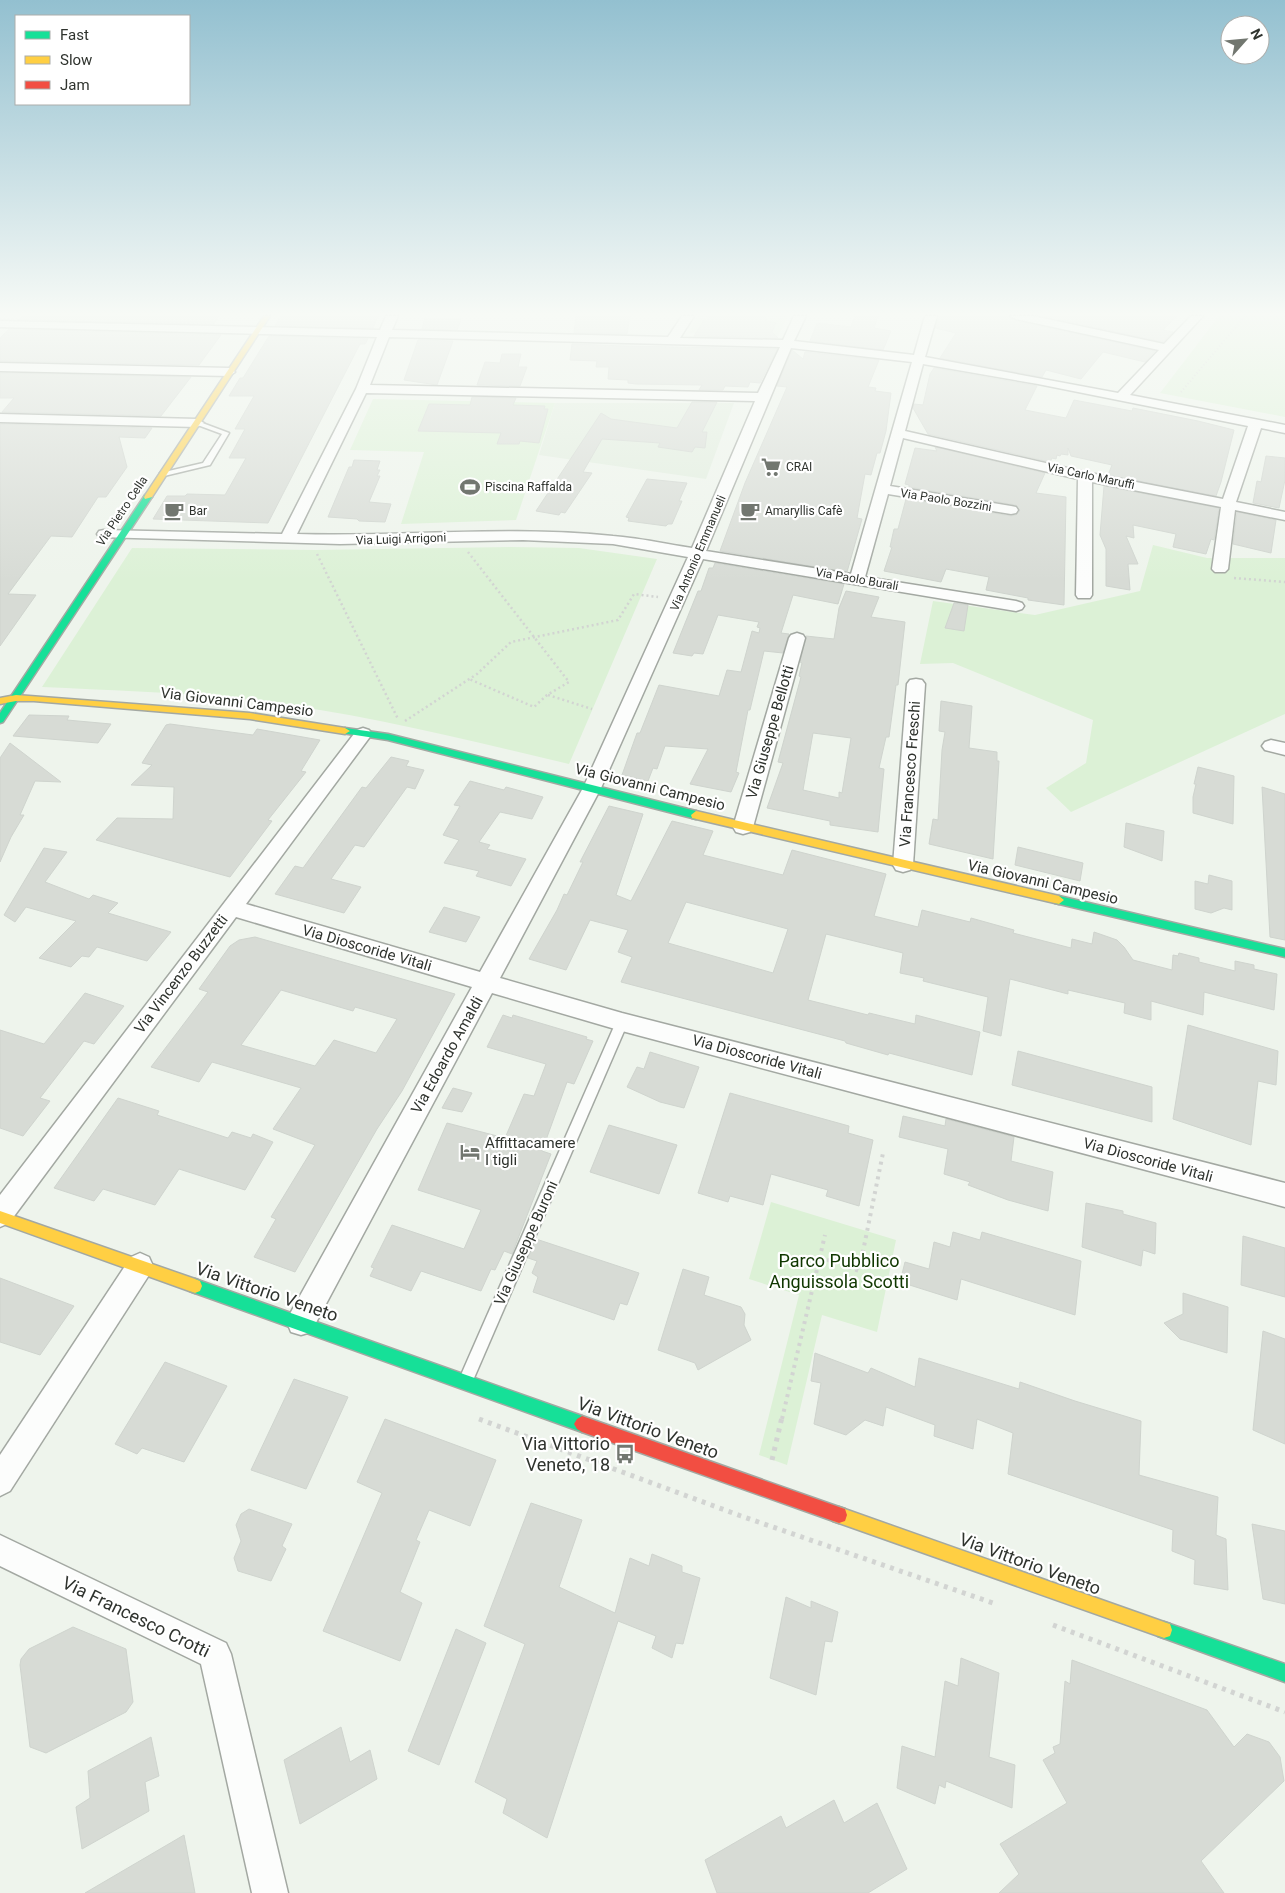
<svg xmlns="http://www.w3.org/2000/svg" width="1285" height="1893" viewBox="0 0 1285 1893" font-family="Roboto,sans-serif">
<rect width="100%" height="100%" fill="#eef4ec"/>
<g fill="#e1edde">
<path d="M697 316H788L777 338 689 333Z"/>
<path d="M555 403H734L706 479 539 455Z"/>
</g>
<g fill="#dcf1d6">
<path d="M1219 316H1285V417L1160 393Z"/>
<path d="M373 399 555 403 516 520 401 524 424 452 350 450Z"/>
<path d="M1153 545 1207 558H1285V714L1071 812 1046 788 1086 763 1093 720 953 663 920 664 933 601 1035 615 1140 591Z"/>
<path d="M511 547 579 548 657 559 569 764C459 738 348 710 235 698 171 692 106 690 42 687L132 548 315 550Z"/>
<path d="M771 1202 896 1240 877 1332 822 1315 787 1465 759 1455 799 1295 749 1279Z"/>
</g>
<g fill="#d7dbd5" stroke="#cfd4ce" fill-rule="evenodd">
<path d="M22 316H219L214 324 18 320Z"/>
<path d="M281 316H378L373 328 275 326Z"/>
<path d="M576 316H630L627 334 574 333Z"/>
<path d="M709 316H748L767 318 765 321 776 323 772 332 778 338 694 336 704 320H707Z"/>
<path d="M855 316H878L874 328 891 331 883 350 810 341 817 323 851 327Z"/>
<path d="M939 316H1008L1016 321 1155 351 1145 362 1103 352 1081 379 1046 370 1042 377 940 358 956 333 935 328Z"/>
<path d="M1043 316H1177L1163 330 1173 332 1163 342Z"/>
<path d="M425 318 461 319 457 330 422 329Z"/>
<path d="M9 329 221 335 199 365 0 361V338Z"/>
<path d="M269 336 368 339 365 344H360L268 523 153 519 167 496H185L187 494 225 495 246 458H229L245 429H235L254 396H229L240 378H243Z"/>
<path d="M418 340 453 341 437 385 404 380Z"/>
<path d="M572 344 625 346 777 349 760 383 750 382 748 387 725 386 723 390H699L702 385 636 384 628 383V380L608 379 609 367H596L597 361 570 360Z"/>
<path d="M792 350 803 359 805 352 879 360 868 387 876 388 875 391 891 393 886 431 880 453H877L871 475 865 474 857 518 862 519 847 572 720 551 745 483 787 387 777 386Z"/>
<path d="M502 354H521L518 367H527L520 386 477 385 485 362 500 363Z"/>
<path d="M934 368 1037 386 1025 410 1066 418 1074 400 1132 411 1133 408 1198 421 1234 430 1221 482 1216 496 1108 475 1112 465 1071 456 1068 448V455L1061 454 1060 456 1057 455 1056 459 1052 458 1050 462 928 434 913 408 914 404 923 405 930 374Z"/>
<path d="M0 373 191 377 161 416 2 412 14 398H0Z"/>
<path d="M472 397 516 398 513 405 545 406 544 409H548L539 443 520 441 519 444H497L501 433 418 431 429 404 470 405Z"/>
<path d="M692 402H717L702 432H707L705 448 695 447 692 452 658 447 660 443 602 439 583 472 592 473 565 513 561 512 559 515 536 511 601 413 611 419 677 428Z"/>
<path d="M0 424 152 428 145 438 119 437 127 467 106 497H98L72 537 51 536 8 594 36 595 0 646Z"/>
<path d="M935 447 1045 473 1036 493 1066 497 1064 605 1028 600V598L986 590 989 577 946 569 941 582 884 571 892 547H890L894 529H898L906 499 1011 516 1016 515 1020 511 1016 505 909 487V485L905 484 915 448 937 451Z"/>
<path d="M1266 456 1285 458V480L1279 508 1253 503 1257 481 1261 482Z"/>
<path d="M354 460 380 461 377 470H380L377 476H380L369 502 391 504 385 522 359 521 357 519 328 517 349 467H352Z"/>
<path d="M647 479 687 483 679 501H682L672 524H668L666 526 628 521 629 518 626 517Z"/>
<path d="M1104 486 1219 508 1214 540 1211 539 1206 554 1173 547 1176 534 1133 525 1134 538 1126 536 1138 564H1128L1130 590 1106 586V549L1100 535Z"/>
<path d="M1237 512 1276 520 1271 553 1233 544Z"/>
<path d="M715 563 844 584 838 604 793 595 781 633 789 634 783 653 764 651 750 710H748L736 772 739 773 731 792 690 784 708 749 665 746 657 769 653 768 648 781 622 775 637 733H640L659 685 719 696 727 670 741 672 752 631 759 633 760 628 757 627 759 622 718 615 703 654 694 653 692 656 673 653 698 591H701L709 568H713Z"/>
<path d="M846 591 879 597 871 617 905 622 898 685H896L889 737H886L879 768 884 769 878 832 830 825V821L767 808 783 763 778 762 801 677 799 676 802 663 800 662 806 636 834 639 839 608ZM813 733 851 738 842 793 839 792V798L803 790Z"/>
<path d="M954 603 968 605 964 631 945 628Z"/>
<path d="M941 701 972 706 969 748 997 752V761H999L993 859 929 844 933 819 938 820 942 750 945 732 939 731Z"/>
<path d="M29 715 69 716 67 720 111 724 98 743 13 736Z"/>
<path d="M170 724 253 735 257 729 320 740 301 771 306 772 268 820 272 821 230 877 96 840 117 818 173 819 174 787 131 785 152 765 142 763 166 725Z"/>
<path d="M10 743 61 782 35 781 20 815H24L11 837 0 862V758Z"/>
<path d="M391 757 409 761 406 766 424 770 415 789 407 787 364 847 355 845 331 879 361 887 344 913 275 894 295 866 303 868 362 787 366 788Z"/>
<path d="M1198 767 1234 776 1233 824 1193 813V797L1196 784H1194Z"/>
<path d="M470 781 504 790 506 787 543 797 532 819 500 812 479 842 490 845 487 849 526 859 511 886 476 876 479 871 444 863 459 840 443 835 460 806 454 805Z"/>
<path d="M1262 787 1285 794V940L1270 937Z"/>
<path d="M609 806 643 814 616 895 631 901 672 821 713 831 703 855 783 875 792 850 886 874 874 916 918 927 922 910 970 922 971 918 1014 930 1013 933 1071 948 1072 939 1092 944 1094 932 1117 940 1124 947 1133 960 1172 970 1173 955 1178 956 1179 953 1199 958V962L1235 971V961L1254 965V969L1277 974 1274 1010 1204 992 1203 1015 1151 1001V1020L1124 1013 1125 1003 1068 990V994L1010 979 1001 1036 983 1031 988 997 923 981 924 978 900 973 903 953 826 934 808 1000 868 1015 869 1013 915 1024 916 1015 980 1032 972 1075 889 1053 888 1055 846 1043 845 1041 621 982 632 957 618 952 628 930 590 920 566 970 529 959 557 910 564 894 567 895 583 862H580ZM686 902 788 929 773 973 668 943Z"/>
<path d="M1126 823 1164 831 1162 861 1124 847Z"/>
<path d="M1018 847 1083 863 1080 881 1015 865Z"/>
<path d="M44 848 67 852 45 882 89 899 93 895 118 903 108 913 171 932 147 961 97 947 89 957 82 956 71 967 39 958 76 921 26 907 15 922 4 915Z"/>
<path d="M1209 875 1232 881V910L1224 908 1211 913 1195 909V881L1208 884Z"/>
<path d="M444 907 480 917 466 942 429 932Z"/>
<path d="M255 937 455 994 402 1091 377 1129 295 1272 254 1257 276 1219 271 1217 315 1145 273 1129 301 1088 212 1062 199 1082 151 1067 208 992 199 989 230 946 239 940ZM281 990 353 1011 355 1007 397 1019 376 1053 334 1040 315 1066 241 1045Z"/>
<path d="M85 993 124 1006 94 1044 84 1041 40 1098 50 1101 23 1136 0 1128V1030L44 1044Z"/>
<path d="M503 1015 512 1018 513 1015 587 1037 586 1039 593 1041 574 1084 567 1082 542 1151 551 1154 512 1254 504 1251 495 1270 491 1269 481 1291 421 1271 411 1291 370 1276 374 1268 371 1267 392 1225 464 1249 481 1210 418 1190 447 1123 505 1138 524 1094 534 1096 546 1064 487 1047Z"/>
<path d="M1188 1025 1278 1051 1276 1085 1258 1081 1251 1145 1173 1119Z"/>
<path d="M1018 1051 1152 1087V1122L1012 1085Z"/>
<path d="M650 1052 699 1067 684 1108 660 1102 627 1087 637 1067 644 1069Z"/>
<path d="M453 1088 472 1093 462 1112 442 1108Z"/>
<path d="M730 1093 849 1126 848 1133 873 1140 859 1206 826 1196 828 1190 771 1174 763 1205 730 1196 728 1202 698 1193Z"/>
<path d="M118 1098 159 1111 157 1115 228 1138 232 1132 251 1138 253 1134 273 1142 245 1190 179 1169 155 1205 103 1189 94 1201 54 1188Z"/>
<path d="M903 1116 945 1126 946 1119 1014 1137 1011 1161 1053 1172 1048 1211 1008 1200 968 1185 970 1182 944 1174 948 1149 899 1137Z"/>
<path d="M609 1125 677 1145 659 1194 590 1172Z"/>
<path d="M1086 1203 1123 1211V1214L1156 1223 1155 1254 1143 1250 1141 1266 1082 1247Z"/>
<path d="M953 1232 980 1240 982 1232 1081 1261 1075 1315 961 1279 957 1300 900 1282 905 1262 929 1269 934 1242 950 1247Z"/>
<path d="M1243 1236 1285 1248V1297L1241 1285Z"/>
<path d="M536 1239 639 1273 627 1305 620 1303 614 1320 533 1292 538 1277 532 1273 537 1261 528 1258Z"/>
<path d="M683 1269 709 1277 704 1295 741 1307 745 1314 744 1325 751 1340 698 1370 695 1363 658 1350Z"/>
<path d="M0 1278 74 1306 40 1355 0 1342Z"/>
<path d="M1183 1293 1228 1307 1227 1353 1180 1339 1164 1323 1183 1314Z"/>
<path d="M1263 1331 1285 1339V1444L1253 1430Z"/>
<path d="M815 1353 868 1373 871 1368 915 1387 919 1358 1019 1389 1020 1382 1075 1401 1141 1421 1139 1475 1218 1497 1216 1535 1226 1539 1228 1590 1194 1584 1195 1560 1172 1551 1173 1530 1008 1474 1013 1433 977 1419 973 1449 934 1436 935 1425 886 1407 883 1426 865 1420 846 1435 814 1424 821 1383 811 1381Z"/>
<path d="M165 1362 227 1386 184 1462 142 1448 137 1454 115 1444Z"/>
<path d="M294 1379 348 1397 306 1489 251 1470Z"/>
<path d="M385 1419 496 1460 470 1526 429 1510 416 1540 420 1542 400 1592 422 1603 400 1661 323 1631 382 1493 357 1482Z"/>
<path d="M531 1503 582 1520 559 1587 615 1613 630 1558 649 1566 652 1554 682 1566V1572L700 1578 683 1644 676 1643 672 1658 652 1648 656 1636 618 1621 547 1838 503 1813 507 1799 475 1782 525 1644 484 1626Z"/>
<path d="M249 1509 292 1524 282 1546 286 1549 271 1581 238 1571 234 1558 241 1541 236 1525 241 1514Z"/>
<path d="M1252 1524 1285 1531V1604L1263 1599Z"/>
<path d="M786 1597 811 1608V1601L838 1612 832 1642 825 1641 816 1695 770 1678Z"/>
<path d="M73 1627 126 1649 133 1702 126 1712 46 1753 30 1747 20 1665 21 1659 29 1649Z"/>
<path d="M456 1629 486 1643 439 1765 408 1751Z"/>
<path d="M961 1658 999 1673 989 1757 1015 1765 1012 1808 946 1781 945 1788 939 1785 935 1804 897 1788 902 1746 935 1757 945 1681 958 1686Z"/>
<path d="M1072 1660 1207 1710 1234 1747 1247 1734 1269 1742 1280 1757 1284 1781 1201 1861 1224 1893H999L1019 1874 1000 1844 1067 1803 1043 1760 1055 1753 1053 1747 1060 1744 1065 1681 1070 1684Z"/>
<path d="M341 1727 350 1762 370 1750 377 1779 300 1824 284 1760Z"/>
<path d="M151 1737 159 1776 145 1782 149 1811 82 1849 76 1807 90 1798 88 1771Z"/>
<path d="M834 1800 844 1823 877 1803 907 1869 868 1893H717L705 1860 781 1816 786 1828Z"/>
<path d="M184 1835 195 1893H85Z"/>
</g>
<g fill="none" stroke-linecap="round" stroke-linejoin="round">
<defs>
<g id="lane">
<path d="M197 421 229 433 210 465 160 477V473L203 463 222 434 195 424V422Z"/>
<path d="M622 1017 626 1019 628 1022 471 1385 466 1387 461 1385 459 1380 461 1375 616 1022 618 1019Z"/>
</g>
<g id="street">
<path d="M386 316H398L392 330 668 337 682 316H694L680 338 783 340 794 316H806L794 341 914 355 925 316H937L925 357 1118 393 1159 350 1016 319 1010 316H1033L1164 344 1191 316H1203L1130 395 1285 425V433L1261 428 1236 502 1285 512V520L1235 510 1228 569 1225 572H1215L1212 569 1221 507 1092 482V595L1090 598H1078L1076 595 1078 479 903 438 890 486 1011 506 1016 507 1018 510 1016 513 1011 514 888 494 865 577 1016 601 1022 603 1024 606 1022 609 1016 611 703 559 601 788 500 978 622 1013 1285 1183V1207L622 1031 492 993 311 1332 301 1335 291 1332 287 1322 291 1312 472 987 236 917 9 1223 0 1227V1195L357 730 363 728 369 730 372 734 246 904 480 972 583 788 688 557 613 544 523 540 340 544 99 537 97 534 99 531 104 530 282 534 356 389 377 337 0 327V321L380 330ZM389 337 780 347 758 393 370 385ZM791 348 912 362 851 574 706 551ZM923 364 1038 384 1248 426 1223 499 1085 472 905 431ZM366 393 755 401 692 548C666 544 639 538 613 536 508 525 402 537 297 534Z"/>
<path d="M0 363 229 368 235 372 229 376 0 371Z"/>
<path d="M0 414 197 419 204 423 197 427 0 422Z"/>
<path d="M797 633 803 635 805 638 753 827 750 832 743 834 736 832 733 827 789 638 791 635Z"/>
<path d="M916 679 922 680 925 684 913 865 910 870 903 872 896 870 893 865 907 684 910 680Z"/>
<path d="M1271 740 1285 743V755L1265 750 1262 746 1265 742Z"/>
<path d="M140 1253 149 1257 153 1266 149 1275 10 1491 0 1496V1455L131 1257Z"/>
<path d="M0 1535 226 1643 231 1654 288 1893H252L201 1664 0 1566Z"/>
</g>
<g id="fast">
<path d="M145 495 152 497 3 722 0 723V713Z"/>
<path d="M345 728 388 734 696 811 701 815 696 819 388 740 342 733 340 731Z"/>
<path d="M1059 896 1285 949V957L1055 903 1054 900 1055 897Z"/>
<path d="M195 1279 582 1416 587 1419 590 1424 587 1429 582 1432 195 1293 190 1291 188 1286 190 1281Z"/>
<path d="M1164 1622 1285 1664V1682L1158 1636 1156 1630 1158 1624Z"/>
</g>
<g id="slow">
<path d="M264 316H270L152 497 145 499 144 497Z"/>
<path d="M16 695 250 713 345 728 350 731 345 734 250 719 34 701H16L0 704V698Z"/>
<path d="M696 811 1059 896 1064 900 1059 904 692 818 691 815Z"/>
<path d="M0 1211 195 1279 200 1281 202 1286 200 1291 195 1293 0 1223Z"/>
<path d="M839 1507 1164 1622 1170 1624 1172 1630 1170 1636 1164 1638 839 1523 833 1521 831 1515 833 1509Z"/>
</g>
<path id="jam" d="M582 1416 839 1507 845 1509 847 1515 845 1521 839 1523 582 1432 577 1429 574 1424 577 1419Z"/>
</defs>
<use href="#lane" stroke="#a3a8a2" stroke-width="3"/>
<use href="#street" stroke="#a3a8a2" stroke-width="3"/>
<use href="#fast" stroke="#a3a8a2" stroke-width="3"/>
<use href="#slow" stroke="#a3a8a2" stroke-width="3"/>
<use href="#jam" stroke="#a3a8a2" stroke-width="3"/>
<path stroke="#d2d4d2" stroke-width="2" stroke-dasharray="1 2.5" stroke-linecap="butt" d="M1181 392 1245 316"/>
<g stroke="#d2d4d2" stroke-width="2.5" stroke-dasharray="2 3" stroke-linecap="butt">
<path d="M468 552 569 682 547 695 534 707 469 679"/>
<path d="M317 554 398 719"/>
<path d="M1234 578 1285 582"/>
<path d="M548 695 592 709"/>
<path d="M405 721 477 674 511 642 618 620 634 594 658 597"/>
</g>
<g stroke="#d2d4d2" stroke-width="4" stroke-dasharray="3 4.5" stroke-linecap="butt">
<path d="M820 1257 859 1271 883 1153"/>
<path d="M782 1419 825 1235"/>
</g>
<g stroke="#d2d4d2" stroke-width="5" stroke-dasharray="4 5.5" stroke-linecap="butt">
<path d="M479 1419 741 1516 993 1603"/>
<path d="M772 1460 782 1417"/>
<path d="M1053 1625 1285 1712"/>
</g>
<use href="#lane" fill="#fcfdfc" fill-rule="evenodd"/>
<use href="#street" fill="#fcfdfc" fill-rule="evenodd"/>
<use href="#fast" fill="#16e098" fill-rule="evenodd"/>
<use href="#slow" fill="#ffcf43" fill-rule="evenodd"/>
<use href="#jam" fill="#f24e42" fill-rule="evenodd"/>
</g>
<linearGradient id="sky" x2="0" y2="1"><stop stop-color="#93c0d0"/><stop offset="0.54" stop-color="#f7faf6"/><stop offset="1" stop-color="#f7faf6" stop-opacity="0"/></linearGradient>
<rect width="1285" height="581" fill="url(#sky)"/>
<defs>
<symbol id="supermarket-bare" viewBox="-9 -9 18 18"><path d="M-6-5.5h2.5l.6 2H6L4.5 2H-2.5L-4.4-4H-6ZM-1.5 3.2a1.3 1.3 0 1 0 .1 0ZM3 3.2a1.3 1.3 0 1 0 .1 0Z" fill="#727770" stroke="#fff" stroke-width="2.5" paint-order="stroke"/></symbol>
<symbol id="stadium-bare" viewBox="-9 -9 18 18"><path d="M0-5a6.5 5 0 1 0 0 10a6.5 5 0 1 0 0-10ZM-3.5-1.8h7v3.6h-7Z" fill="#727770" stroke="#fff" stroke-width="2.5" paint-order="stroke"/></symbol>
<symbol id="cafe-bare" viewBox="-9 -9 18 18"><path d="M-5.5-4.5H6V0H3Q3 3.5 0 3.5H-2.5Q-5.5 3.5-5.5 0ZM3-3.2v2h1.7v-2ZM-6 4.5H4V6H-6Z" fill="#727770" stroke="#fff" stroke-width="2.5" paint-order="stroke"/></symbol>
<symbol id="hotel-bare" viewBox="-9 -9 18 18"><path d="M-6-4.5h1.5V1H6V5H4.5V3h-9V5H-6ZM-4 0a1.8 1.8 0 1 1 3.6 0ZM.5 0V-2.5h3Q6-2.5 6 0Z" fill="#727770" stroke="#fff" stroke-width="2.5" paint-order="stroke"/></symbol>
<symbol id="bus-bare" viewBox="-9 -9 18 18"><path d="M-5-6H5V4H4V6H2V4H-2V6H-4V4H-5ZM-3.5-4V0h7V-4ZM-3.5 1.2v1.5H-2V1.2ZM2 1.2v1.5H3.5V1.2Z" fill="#727770" stroke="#fff" stroke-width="2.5" paint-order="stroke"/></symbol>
</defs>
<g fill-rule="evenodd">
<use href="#supermarket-bare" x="757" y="453" width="28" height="28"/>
<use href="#stadium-bare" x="456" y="473" width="28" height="28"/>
<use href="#cafe-bare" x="160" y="497" width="28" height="28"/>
<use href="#cafe-bare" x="736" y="497" width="28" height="28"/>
<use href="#hotel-bare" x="456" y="1138" width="28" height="28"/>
<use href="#bus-bare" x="611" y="1440" width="28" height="28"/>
</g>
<g text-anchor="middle" stroke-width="4.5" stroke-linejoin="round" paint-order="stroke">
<g font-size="12" fill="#2f332e" stroke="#fff" text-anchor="start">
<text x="786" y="471">CRAI</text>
<text x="485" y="491">Piscina Raffalda</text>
<text x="189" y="515">Bar</text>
<text x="765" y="515">Amaryllis Cafè</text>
</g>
<g font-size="12" fill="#2f332e" stroke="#fff">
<text transform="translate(1091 476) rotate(12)" y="4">Via Carlo Maruffi</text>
<text transform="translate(946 500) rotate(9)" y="4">Via Paolo Bozzini</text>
<text transform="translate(122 511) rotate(-56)" y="4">Via Pietro Cella</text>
<text transform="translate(401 539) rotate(-2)" y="4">Via Luigi Arrigoni</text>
<text transform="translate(698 553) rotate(-67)" y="4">Via Antonio Emmanueli</text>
<text transform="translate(857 579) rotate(10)" y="4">Via Paolo Burali</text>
</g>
<g font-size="15" fill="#2f332e" stroke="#fff">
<text transform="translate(237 702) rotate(7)" y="5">Via Giovanni Campesio</text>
<text transform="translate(770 732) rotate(-74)" y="5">Via Giuseppe Bellotti</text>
<text transform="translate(910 774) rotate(-86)" y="5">Via Francesco Freschi</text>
<text transform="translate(650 787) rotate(14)" y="5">Via Giovanni Campesio</text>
<text transform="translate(1043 882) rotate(13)" y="5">Via Giovanni Campesio</text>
<text transform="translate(367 948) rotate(16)" y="5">Via Dioscoride Vitali</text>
<text transform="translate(181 974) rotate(-53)" y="5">Via Vincenzo Buzzetti</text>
<text transform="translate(447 1055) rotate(-61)" y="5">Via Edoardo Amaldi</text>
<text transform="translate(757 1057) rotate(15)" y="5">Via Dioscoride Vitali</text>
<text transform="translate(1148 1160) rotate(15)" y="5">Via Dioscoride Vitali</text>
<text transform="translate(526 1243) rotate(-66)" y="5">Via Giuseppe Buroni</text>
</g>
<g font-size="15" fill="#2f332e" stroke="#fff" text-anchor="start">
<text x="485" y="1148">Affittacamere<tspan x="485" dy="17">I tigli</tspan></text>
</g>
<g font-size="18" fill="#103700" stroke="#fff">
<text x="839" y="1267">Parco Pubblico<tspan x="839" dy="21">Anguissola Scotti</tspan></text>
</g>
<g font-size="18" fill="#2f332e" stroke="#fff">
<text transform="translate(267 1292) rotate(19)" y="6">Via Vittorio Veneto</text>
<text transform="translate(648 1428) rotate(20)" y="6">Via Vittorio Veneto</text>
<text transform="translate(1030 1564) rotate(20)" y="6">Via Vittorio Veneto</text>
<text transform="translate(136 1617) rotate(26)" y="6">Via Francesco Crotti</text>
</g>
<g font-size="18" fill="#2f332e" stroke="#fff" text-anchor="end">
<text x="610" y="1450">Via Vittorio<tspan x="610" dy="21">Veneto, 18</tspan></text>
</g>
</g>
<rect x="15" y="15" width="175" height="90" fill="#ffffff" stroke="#acadab"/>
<rect x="25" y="31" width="25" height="8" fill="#16e098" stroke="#acadab"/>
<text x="60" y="40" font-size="15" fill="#2f332e">Fast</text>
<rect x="25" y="56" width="25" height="8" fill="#ffcf43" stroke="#acadab"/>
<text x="60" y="65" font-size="15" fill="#2f332e">Slow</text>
<rect x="25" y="81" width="25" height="8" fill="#f24e42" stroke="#acadab"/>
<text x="60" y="90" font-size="15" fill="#2f332e">Jam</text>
<g transform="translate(1245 40) rotate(63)"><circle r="24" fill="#ffffff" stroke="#acadab"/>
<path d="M0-4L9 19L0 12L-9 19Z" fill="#727770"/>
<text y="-8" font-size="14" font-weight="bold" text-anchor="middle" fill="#2f332e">N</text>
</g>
</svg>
